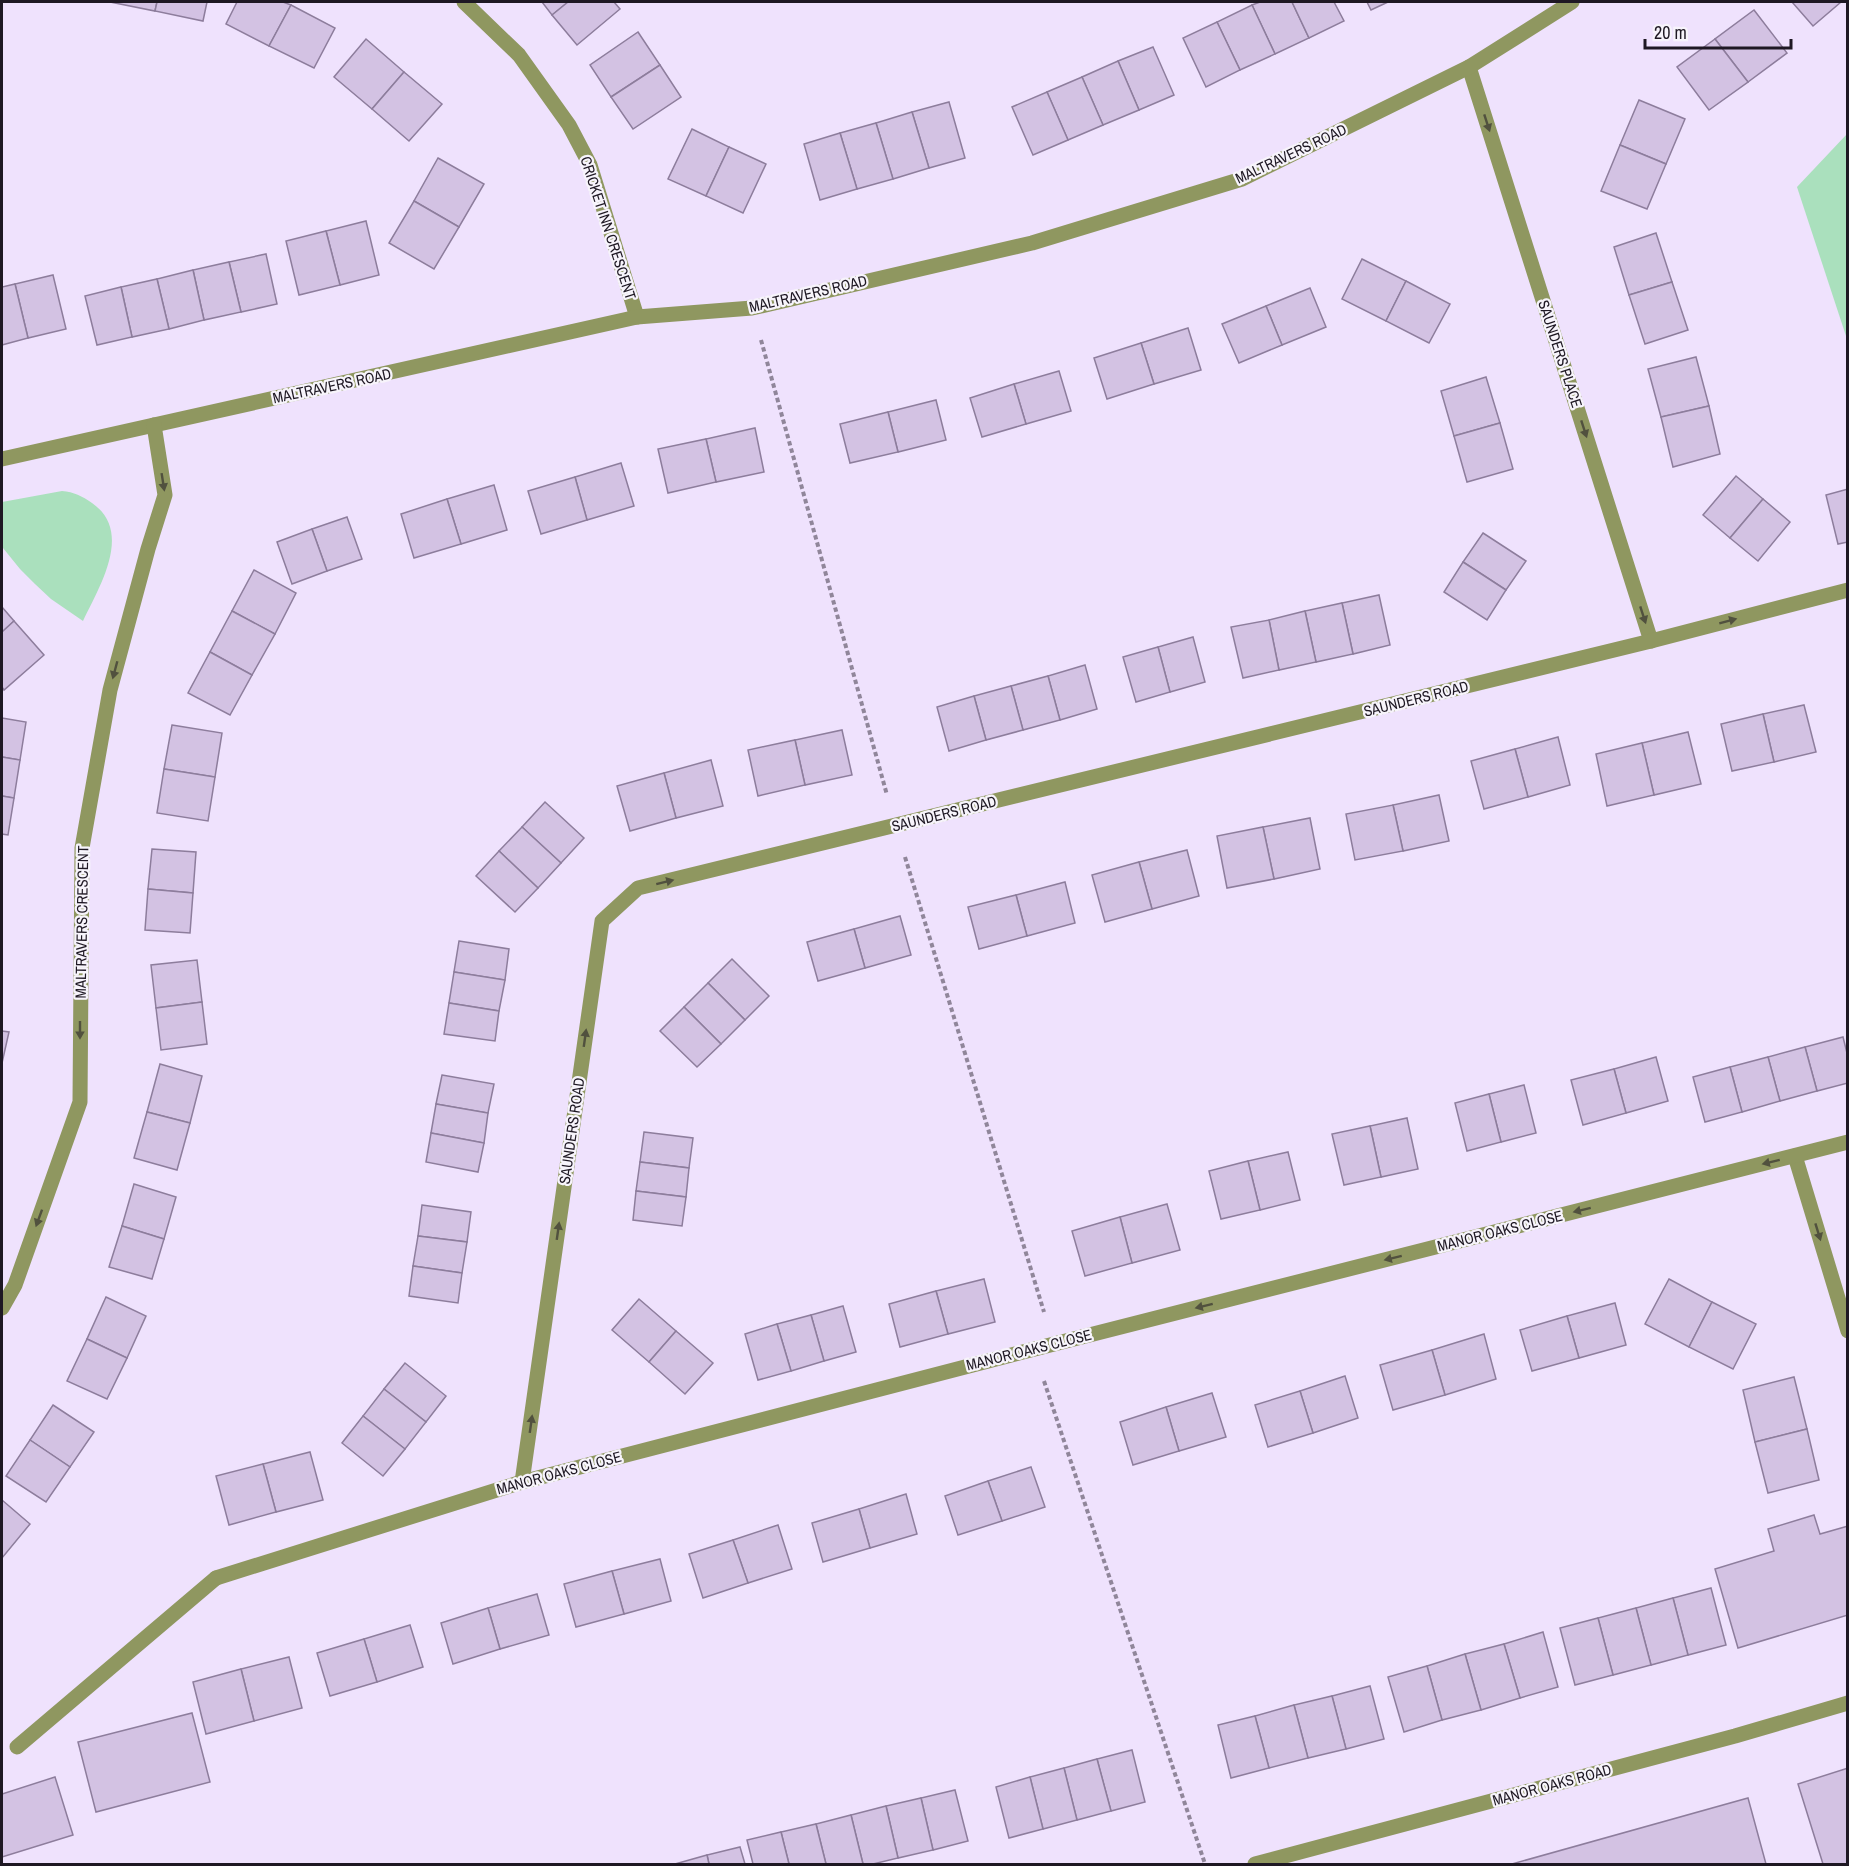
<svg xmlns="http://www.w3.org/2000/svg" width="1849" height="1866" viewBox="0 0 1849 1866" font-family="'Archivo Narrow',sans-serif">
<rect width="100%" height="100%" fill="#efe2fd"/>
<g fill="#aae0bd">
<path d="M1847 134V339L1797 187Z"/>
<path d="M62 491C74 492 82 496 92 503 134 532 99 587 83 621L51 599 35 584 20 569 3 548 2 545V502Z"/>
</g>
<g fill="#d3c2e3" stroke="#8d7d9c" stroke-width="1.5">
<path d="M110 2H157L155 11Z"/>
<path d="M157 2H207L203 21 155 11Z"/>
<path d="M237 2H283L291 5 269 46 226 24Z"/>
<path d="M542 2H568L552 15Z"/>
<path d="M568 2H614L620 9 577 45 552 15Z"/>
<path d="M1260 2H1292L1309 38 1275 54 1252 5Z"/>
<path d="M1292 2H1334L1344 21 1309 38Z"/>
<path d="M1367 2H1388L1371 10Z"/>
<path d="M1792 2H1841L1813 26Z"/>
<path d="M291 5 335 28 314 68 269 46Z"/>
<path d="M1252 5 1275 54 1240 70 1217 22Z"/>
<path d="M1754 10 1787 53 1748 82 1715 39Z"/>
<path d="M1217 22 1240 70 1206 87 1183 38Z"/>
<path d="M638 32 660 65 611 97 590 65Z"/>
<path d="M366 39 404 72 372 109 334 77Z"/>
<path d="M1715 39 1748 82 1709 110 1677 67Z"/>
<path d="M1153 47 1174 95 1139 110 1118 61Z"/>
<path d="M1118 61 1139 110 1103 125 1082 77Z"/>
<path d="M660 65 681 97 633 129 611 97Z"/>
<path d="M404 72 442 104 409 141 372 109Z"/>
<path d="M1082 77 1103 125 1068 140 1047 92Z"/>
<path d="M1047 92 1068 140 1033 155 1012 107Z"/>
<path d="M1639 100 1685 119 1666 164 1620 145Z"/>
<path d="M949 102 965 158 929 168 912 112Z"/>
<path d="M912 112 929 168 893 179 876 123Z"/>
<path d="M876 123 893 179 857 189 840 133Z"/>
<path d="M692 129 729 147 706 196 668 179Z"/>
<path d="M840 133 857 189 820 200 804 144Z"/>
<path d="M1620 145 1666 164 1647 209 1601 191Z"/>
<path d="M729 147 766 164 743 213 706 196Z"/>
<path d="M438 158 484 184 459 227 414 201Z"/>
<path d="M414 201 459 227 434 269 389 243Z"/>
<path d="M366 221 379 275 340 285 326 231Z"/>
<path d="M326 231 340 285 299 295 286 241Z"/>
<path d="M1656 233 1672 282 1629 295 1614 247Z"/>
<path d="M266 254 277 304 241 312 229 262Z"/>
<path d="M1362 259 1406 281 1386 321 1342 299Z"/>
<path d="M229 262 241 312 204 320 193 270Z"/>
<path d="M193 270 204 320 169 329 157 279Z"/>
<path d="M53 275 66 329 28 338 15 284Z"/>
<path d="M157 279 169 329 132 337 121 287Z"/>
<path d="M1406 281 1450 304 1429 343 1386 321Z"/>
<path d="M1672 282 1688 330 1645 344 1629 295Z"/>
<path d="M15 284 28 338 2 345V287Z"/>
<path d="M121 287 132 337 97 345 85 296Z"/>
<path d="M1310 288 1326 327 1282 345 1266 306Z"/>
<path d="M1266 306 1282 345 1239 363 1222 324Z"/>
<path d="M1188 328 1201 370 1154 384 1141 343Z"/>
<path d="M1141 343 1154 384 1107 399 1094 358Z"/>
<path d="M1696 357 1709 406 1661 417 1648 369Z"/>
<path d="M1059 371 1071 411 1026 424 1014 384Z"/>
<path d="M1486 377 1500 423 1454 436 1441 391Z"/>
<path d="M1014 384 1026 424 982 437 970 398Z"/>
<path d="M936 400 946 440 898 452 888 412Z"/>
<path d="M1709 406 1720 454 1673 467 1661 417Z"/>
<path d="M888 412 898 452 850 463 840 424Z"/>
<path d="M1500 423 1513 469 1467 482 1454 436Z"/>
<path d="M755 428 764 472 716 482 706 439Z"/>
<path d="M706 439 716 482 668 493 658 449Z"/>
<path d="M621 463 634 506 587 520 575 477Z"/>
<path d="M1736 476 1763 499 1730 538 1703 515Z"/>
<path d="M575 477 587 520 541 534 528 491Z"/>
<path d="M494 485 507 530 461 544 447 499Z"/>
<path d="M1848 489V542L1838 544 1826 495Z"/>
<path d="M447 499 461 544 414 558 401 514Z"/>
<path d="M1763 499 1790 522 1758 561 1730 538Z"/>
<path d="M347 517 362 559 327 571 312 529Z"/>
<path d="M312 529 327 571 292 584 277 542Z"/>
<path d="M1483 533 1526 561 1506 590 1463 562Z"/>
<path d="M1463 562 1506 590 1487 620 1444 592Z"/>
<path d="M254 570 296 593 275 634 232 611Z"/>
<path d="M1379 595 1390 645 1353 654 1342 603Z"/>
<path d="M1342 603 1353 654 1316 662 1305 611Z"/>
<path d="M2 607 14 621 2 632Z"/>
<path d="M232 611 275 634 252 675 210 652Z"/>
<path d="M1305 611 1316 662 1279 670 1269 620Z"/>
<path d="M1269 620 1279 670 1243 678 1231 627Z"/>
<path d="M14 621 44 655 4 690 2 687V632Z"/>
<path d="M1193 637 1205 682 1170 692 1158 647Z"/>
<path d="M1158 647 1170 692 1136 702 1123 657Z"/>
<path d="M210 652 252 675 230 715 188 693Z"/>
<path d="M1085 665 1097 709 1060 720 1048 676Z"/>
<path d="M1048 676 1060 720 1023 730 1011 686Z"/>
<path d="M1011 686 1023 730 986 740 974 696Z"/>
<path d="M974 696 986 740 949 751 937 707Z"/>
<path d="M1804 705 1816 752 1774 762 1763 714Z"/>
<path d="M1763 714 1774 762 1732 771 1721 724Z"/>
<path d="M2 718 26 722 20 760 2 757Z"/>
<path d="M172 725 222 733 215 777 164 769Z"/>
<path d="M842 730 852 775 805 785 795 740Z"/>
<path d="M1688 732 1701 784 1654 795 1642 743Z"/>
<path d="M1558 737 1570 785 1528 797 1515 749Z"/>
<path d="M795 740 805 785 758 796 748 750Z"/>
<path d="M1642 743 1654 795 1607 806 1596 754Z"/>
<path d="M1515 749 1528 797 1484 809 1471 761Z"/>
<path d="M2 757 20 760 14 798 2 796Z"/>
<path d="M711 760 723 806 676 818 664 773Z"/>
<path d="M164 769 215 777 208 821 157 813Z"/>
<path d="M664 773 676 818 630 831 617 786Z"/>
<path d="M1439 795 1449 841 1403 851 1393 805Z"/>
<path d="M2 796 14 798 8 835 2 834Z"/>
<path d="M545 802 584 838 561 863 522 827Z"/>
<path d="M1393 805 1403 851 1355 860 1346 814Z"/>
<path d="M1310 818 1320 869 1274 879 1263 827Z"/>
<path d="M522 827 561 863 538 888 499 851Z"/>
<path d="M1263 827 1274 879 1227 888 1217 836Z"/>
<path d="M152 849 196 852 193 893 148 889Z"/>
<path d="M1187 850 1199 896 1152 909 1139 862Z"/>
<path d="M499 851 538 888 515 912 476 876Z"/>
<path d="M1139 862 1152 909 1105 922 1092 875Z"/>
<path d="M1065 882 1075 923 1027 936 1016 895Z"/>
<path d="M148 889 193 893 190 933 145 930Z"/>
<path d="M1016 895 1027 936 979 949 968 907Z"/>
<path d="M900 916 911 955 865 968 854 929Z"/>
<path d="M854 929 865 968 818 981 807 942Z"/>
<path d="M459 941 509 949 505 980 454 972Z"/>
<path d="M732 959 769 996 745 1020 708 983Z"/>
<path d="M197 960 202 1002 156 1008 151 965Z"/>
<path d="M454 972 505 980 499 1011 449 1003Z"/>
<path d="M708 983 745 1020 721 1044 684 1007Z"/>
<path d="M202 1002 207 1044 161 1050 156 1008Z"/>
<path d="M449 1003 499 1011 495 1041 444 1034Z"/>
<path d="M684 1007 721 1044 697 1067 660 1031Z"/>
<path d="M2 1031 9 1032 2 1063Z"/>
<path d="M1843 1037 1848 1057V1083L1817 1091 1805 1047Z"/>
<path d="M1805 1047 1817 1091 1780 1101 1768 1057Z"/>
<path d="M1656 1057 1668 1101 1626 1113 1614 1069Z"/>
<path d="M1768 1057 1780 1101 1742 1112 1730 1067Z"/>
<path d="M160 1064 202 1076 190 1123 147 1112Z"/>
<path d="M1730 1067 1742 1112 1705 1122 1693 1077Z"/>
<path d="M1614 1069 1626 1113 1583 1125 1571 1080Z"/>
<path d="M442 1075 494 1084 488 1113 436 1104Z"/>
<path d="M1524 1085 1536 1133 1501 1142 1489 1094Z"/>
<path d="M1489 1094 1501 1142 1467 1151 1455 1103Z"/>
<path d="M436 1104 488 1113 484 1143 431 1133Z"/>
<path d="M147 1112 190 1123 177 1170 134 1158Z"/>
<path d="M1407 1118 1418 1169 1381 1177 1370 1126Z"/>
<path d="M1370 1126 1381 1177 1344 1185 1332 1134Z"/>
<path d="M644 1132 693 1138 689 1168 640 1162Z"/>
<path d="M431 1133 484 1143 478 1172 426 1162Z"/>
<path d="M1288 1152 1300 1200 1260 1210 1248 1161Z"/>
<path d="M1248 1161 1260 1210 1221 1219 1209 1171Z"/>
<path d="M640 1162 689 1168 686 1197 636 1191Z"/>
<path d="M134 1184 176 1197 164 1239 122 1226Z"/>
<path d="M636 1191 686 1197 682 1226 633 1220Z"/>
<path d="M1167 1204 1180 1250 1132 1263 1120 1217Z"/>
<path d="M422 1205 471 1212 467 1242 418 1236Z"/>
<path d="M1120 1217 1132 1263 1085 1276 1072 1231Z"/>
<path d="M122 1226 164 1239 152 1279 109 1267Z"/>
<path d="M418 1236 467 1242 462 1273 413 1266Z"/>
<path d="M413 1266 462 1273 458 1303 409 1296Z"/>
<path d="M984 1279 995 1322 948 1334 936 1291Z"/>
<path d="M1669 1279 1712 1302 1689 1347 1645 1324Z"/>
<path d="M936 1291 948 1334 900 1347 889 1304Z"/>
<path d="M106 1297 146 1316 127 1358 87 1339Z"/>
<path d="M639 1299 676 1331 649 1362 612 1330Z"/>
<path d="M1712 1302 1756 1324 1733 1369 1689 1347Z"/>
<path d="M1615 1303 1626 1345 1579 1358 1567 1316Z"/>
<path d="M843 1306 856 1352 824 1361 811 1315Z"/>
<path d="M811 1315 824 1361 791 1371 777 1324Z"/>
<path d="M1567 1316 1579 1358 1532 1371 1520 1330Z"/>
<path d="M777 1324 791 1371 758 1380 745 1334Z"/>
<path d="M676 1331 713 1363 685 1394 649 1362Z"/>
<path d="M1484 1334 1496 1379 1445 1395 1432 1350Z"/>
<path d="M87 1339 127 1358 107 1399 67 1381Z"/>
<path d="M1432 1350 1445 1395 1393 1410 1380 1365Z"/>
<path d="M405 1363 446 1396 426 1422 384 1389Z"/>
<path d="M1345 1376 1358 1418 1313 1433 1300 1391Z"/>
<path d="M1794 1377 1807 1429 1755 1442 1743 1390Z"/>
<path d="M384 1389 426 1422 405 1449 363 1416Z"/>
<path d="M1300 1391 1313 1433 1268 1447 1255 1405Z"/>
<path d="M1212 1393 1226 1437 1179 1451 1166 1407Z"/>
<path d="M53 1405 94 1432 70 1467 30 1440Z"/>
<path d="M1166 1407 1179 1451 1133 1465 1120 1422Z"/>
<path d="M363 1416 405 1449 383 1476 342 1443Z"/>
<path d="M1807 1429 1819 1480 1768 1493 1755 1442Z"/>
<path d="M30 1440 70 1467 46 1502 6 1476Z"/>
<path d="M310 1452 323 1500 276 1512 263 1464Z"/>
<path d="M263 1464 276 1512 229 1525 216 1476Z"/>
<path d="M1031 1467 1045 1507 1002 1521 988 1481Z"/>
<path d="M988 1481 1002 1521 958 1535 945 1496Z"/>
<path d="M906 1494 917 1534 870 1548 859 1509Z"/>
<path d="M2 1500 30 1524 2 1558Z"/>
<path d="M859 1509 870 1548 823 1562 812 1523Z"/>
<path d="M1814 1515 1820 1534 1848 1526V1615L1738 1648 1715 1569 1774 1551 1768 1529Z"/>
<path d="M778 1525 792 1569 748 1583 733 1540Z"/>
<path d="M733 1540 748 1583 703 1598 689 1554Z"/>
<path d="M660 1559 671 1601 624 1614 612 1571Z"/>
<path d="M612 1571 624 1614 576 1627 564 1584Z"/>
<path d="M1711 1588 1726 1645 1688 1655 1673 1598Z"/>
<path d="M537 1594 549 1635 500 1649 488 1608Z"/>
<path d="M1673 1598 1688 1655 1651 1665 1636 1608Z"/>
<path d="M488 1608 500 1649 453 1664 441 1623Z"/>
<path d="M1636 1608 1651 1665 1613 1675 1598 1618Z"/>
<path d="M1598 1618 1613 1675 1575 1685 1560 1628Z"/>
<path d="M410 1625 423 1667 377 1682 364 1639Z"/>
<path d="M1543 1632 1558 1687 1520 1698 1504 1644Z"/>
<path d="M364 1639 377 1682 330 1696 317 1653Z"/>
<path d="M1504 1644 1520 1698 1481 1710 1465 1654Z"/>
<path d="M1465 1654 1481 1710 1442 1720 1427 1666Z"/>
<path d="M289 1657 302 1708 254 1721 241 1669Z"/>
<path d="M1427 1666 1442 1720 1404 1732 1388 1677Z"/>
<path d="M241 1669 254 1721 206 1734 193 1682Z"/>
<path d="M1370 1686 1384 1739 1346 1749 1332 1696Z"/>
<path d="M1332 1696 1346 1749 1308 1758 1294 1705Z"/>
<path d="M1294 1705 1308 1758 1269 1768 1255 1716Z"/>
<path d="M192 1713 210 1782 96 1812 78 1742Z"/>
<path d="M1255 1716 1269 1768 1231 1778 1218 1725Z"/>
<path d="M1132 1750 1145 1802 1111 1811 1097 1759Z"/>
<path d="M1097 1759 1111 1811 1077 1820 1064 1768Z"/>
<path d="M1064 1768 1077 1820 1043 1829 1030 1777Z"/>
<path d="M1848 1768V1864H1823L1798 1784Z"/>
<path d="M55 1777 73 1835 2 1857V1794Z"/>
<path d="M1030 1777 1043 1829 1009 1838 996 1787Z"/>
<path d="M955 1790 968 1841 933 1850 921 1798Z"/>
<path d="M921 1798 933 1850 898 1858 886 1806Z"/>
<path d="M1748 1798 1766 1864H1512Z"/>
<path d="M886 1806 898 1858 873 1864H863L851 1815Z"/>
<path d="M851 1815 863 1864H826L816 1824Z"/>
<path d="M816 1824 826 1864H789L781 1832Z"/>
<path d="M781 1832 789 1864H753L747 1840Z"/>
<path d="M740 1847 745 1864H709L707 1855Z"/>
<path d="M707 1855 709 1864H675Z"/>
</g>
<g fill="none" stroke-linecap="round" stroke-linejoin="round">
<g stroke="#90869a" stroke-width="4" stroke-dasharray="4.5 3" stroke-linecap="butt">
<path d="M761 340 887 795"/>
<path d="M905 857 1044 1312"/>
<path d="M1044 1381 1205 1864"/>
</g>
<path stroke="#8f9760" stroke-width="15" d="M17 1747 216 1578"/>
<g stroke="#8f9760" stroke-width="15">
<path d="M464 2 519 55 569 125 590 165 637 317"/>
<path d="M1469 67 1651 641"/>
<path d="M2 459 637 317 752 308 1032 243 1242 179 1469 67 1572 2"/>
<path d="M1795 1156 1848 1331"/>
<path d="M2 1308 15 1285 80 1102 82 848 110 690 148 549 165 495 154 425"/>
<path d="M522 1482 602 921 638 888 1651 641 1848 590"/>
<path d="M216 1578 522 1482 1054 1344 1848 1142"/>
<path d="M1255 1864 1735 1736 1848 1703"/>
</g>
</g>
<defs><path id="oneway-solid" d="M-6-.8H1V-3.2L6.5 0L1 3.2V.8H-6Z" transform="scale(1.5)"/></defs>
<g fill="#51513e">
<use href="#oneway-solid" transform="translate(1487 123) rotate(72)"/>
<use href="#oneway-solid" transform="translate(1584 429) rotate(72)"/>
<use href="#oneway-solid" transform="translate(163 482) rotate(81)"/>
<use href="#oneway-solid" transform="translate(1643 615) rotate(72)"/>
<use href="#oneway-solid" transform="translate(1728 621) rotate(-15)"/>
<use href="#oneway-solid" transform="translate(115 670) rotate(105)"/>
<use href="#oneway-solid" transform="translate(665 882) rotate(-14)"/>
<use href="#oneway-solid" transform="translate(80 1030) rotate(90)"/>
<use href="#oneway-solid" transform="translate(585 1038) rotate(-82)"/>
<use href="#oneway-solid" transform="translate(1771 1162) rotate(166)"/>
<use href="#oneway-solid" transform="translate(1582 1210) rotate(166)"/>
<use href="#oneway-solid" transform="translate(39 1218) rotate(110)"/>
<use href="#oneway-solid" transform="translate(558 1231) rotate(-82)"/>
<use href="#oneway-solid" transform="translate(1818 1232) rotate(73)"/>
<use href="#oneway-solid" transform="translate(1393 1258) rotate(166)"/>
<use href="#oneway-solid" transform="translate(1204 1306) rotate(166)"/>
<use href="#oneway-solid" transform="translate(531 1424) rotate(-82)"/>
</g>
<g text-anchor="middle" stroke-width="4.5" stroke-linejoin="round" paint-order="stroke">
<g font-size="15" fill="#1e1823" stroke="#f7f4fb">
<text transform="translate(1291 154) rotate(-25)" y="5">MALTRAVERS ROAD</text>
<text transform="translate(608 228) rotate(72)" y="5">CRICKET INN CRESCENT</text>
<text transform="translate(808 294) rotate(-13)" y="5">MALTRAVERS ROAD</text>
<text transform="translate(1560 354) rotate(72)" y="5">SAUNDERS PLACE</text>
<text transform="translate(332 386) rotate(-12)" y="5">MALTRAVERS ROAD</text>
<text transform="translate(1416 699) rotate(-14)" y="5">SAUNDERS ROAD</text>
<text transform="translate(944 814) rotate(-14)" y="5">SAUNDERS ROAD</text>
<text transform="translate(82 922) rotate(-89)" y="5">MALTRAVERS CRESCENT</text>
<text transform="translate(572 1131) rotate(-82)" y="5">SAUNDERS ROAD</text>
<text transform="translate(1500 1231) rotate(-14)" y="5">MANOR OAKS CLOSE</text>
<text transform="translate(1029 1350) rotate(-14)" y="5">MANOR OAKS CLOSE</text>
<text transform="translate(559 1473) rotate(-15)" y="5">MANOR OAKS CLOSE</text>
<text transform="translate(1552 1785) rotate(-15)" y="5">MANOR OAKS ROAD</text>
</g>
</g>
<rect width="1849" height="1866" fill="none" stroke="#1e1823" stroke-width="6"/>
<path d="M1645 39v9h146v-9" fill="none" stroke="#1e1823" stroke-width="3"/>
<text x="1654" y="39" font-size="18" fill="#1e1823" stroke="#f7f4fb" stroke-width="4.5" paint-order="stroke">20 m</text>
</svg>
